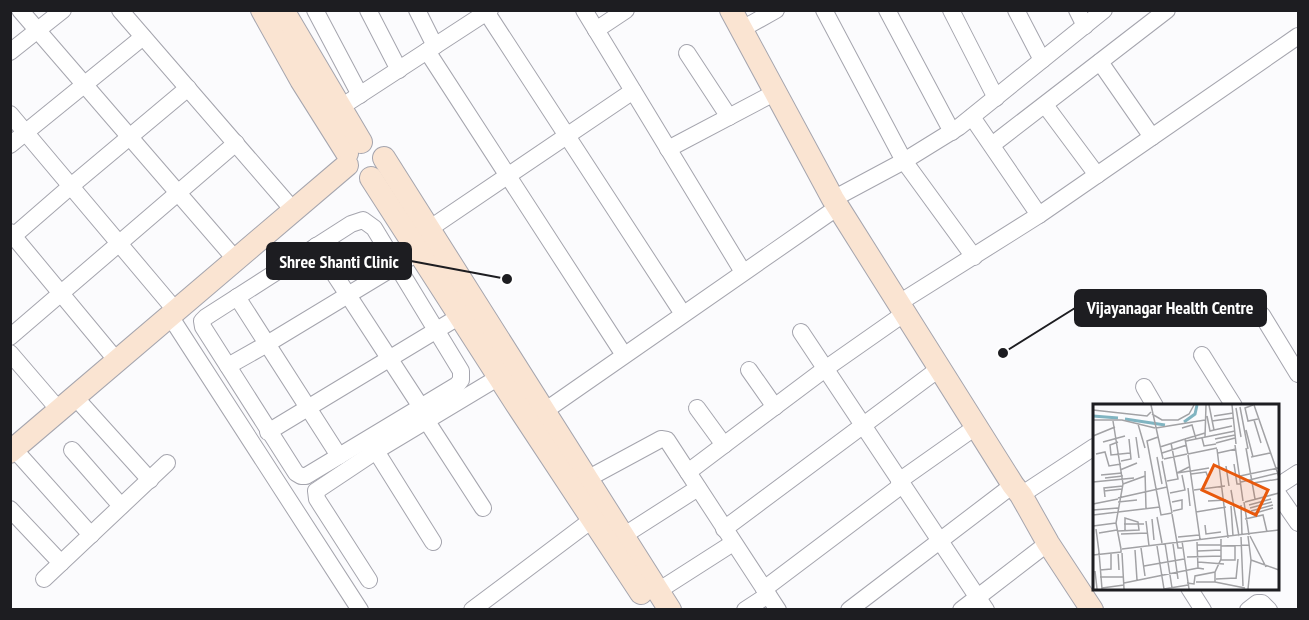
<svg xmlns="http://www.w3.org/2000/svg" width="1309" height="620" viewBox="0 0 1309 620" font-family="'PT Sans Narrow',sans-serif">
<rect width="100%" height="100%" fill="#fbfbfd"/>
<g fill="none" stroke-linecap="round" stroke-linejoin="round">
<defs>
<g id="street">
<path d="M20 10 236 260"/>
<path d="M120 10 294 211"/>
<path d="M315 10 360 95"/>
<path d="M368 10 399 70"/>
<path d="M417 10 435 46"/>
<path d="M584 10 743 272"/>
<path d="M824 10 904 161 974 257"/>
<path d="M887 10 952 132"/>
<path d="M951 10 996 98"/>
<path d="M1016 10 1042 60"/>
<path d="M1077 10 1085 26"/>
<path d="M487 13 683 314"/>
<path d="M742 29 776 10"/>
<path d="M596 30 626 10"/>
<path d="M427 51 624 355"/>
<path d="M10 52 63 10"/>
<path d="M687 53 729 117"/>
<path d="M1100 62 1152 137"/>
<path d="M1045 105 1097 175"/>
<path d="M341 107 490 10"/>
<path d="M10 114 176 311"/>
<path d="M972 117 1039 215"/>
<path d="M10 145 143 37"/>
<path d="M992 145 1167 10"/>
<path d="M668 149 776 92"/>
<path d="M833 199 904 161 959 127 1104 10"/>
<path d="M363 220 374 228 461 371V380L457 385 306 476H301L296 473 203 327 202 321 206 317 351 224Z"/>
<path d="M429 229 633 91"/>
<path d="M10 232 117 361"/>
<path d="M10 239 71 186 188 88"/>
<path d="M316 246 421 407"/>
<path d="M237 297 339 456"/>
<path d="M899 303 1039 215 1298 36"/>
<path d="M1262 315 1298 374"/>
<path d="M170 316 360 610"/>
<path d="M801 332 986 610"/>
<path d="M10 337 236 143"/>
<path d="M10 353 59 410"/>
<path d="M1202 355 1234 406"/>
<path d="M228 366 267 344 419 252"/>
<path d="M749 370 775 407"/>
<path d="M1144 387 1155 406"/>
<path d="M75 397 150 480"/>
<path d="M697 408 724 445"/>
<path d="M536 417 838 207"/>
<path d="M426 420 483 508"/>
<path d="M268 432 460 316"/>
<path d="M14 449 91 535"/>
<path d="M72 450 121 506"/>
<path d="M376 451 433 542"/>
<path d="M688 472 825 369 905 313"/>
<path d="M587 479 661 439 667 440 778 610"/>
<path d="M899 481 977 426"/>
<path d="M1278 486 1298 473"/>
<path d="M1278 494 1298 523"/>
<path d="M1021 495 1094 447"/>
<path d="M10 509 61 563"/>
<path d="M724 529 940 368"/>
<path d="M623 536 698 488"/>
<path d="M44 579 167 463"/>
<path d="M369 580 317 499 316 491 376 451 509 371"/>
<path d="M1189 588 1203 610"/>
<path d="M764 589 902 485"/>
<path d="M658 591 733 543"/>
<path d="M472 610 593 519"/>
<path d="M745 610 768 595"/>
<path d="M849 610 1013 485"/>
<path d="M961 610 1048 543"/>
<path d="M1248 610 1257 603H1262L1269 610"/>
</g>
<g id="secondary">
<path d="M262 10 301 80 347 153"/>
<path d="M283 10 361 142"/>
<path d="M731 10 833 199 1013 485 1021 495 1048 543 1092 610"/>
<path d="M384 158 670 610"/>
<path d="M371 178 517 405 641 593"/>
<path d="M10 452 347 165"/>
</g>
</defs>
<use href="#street" stroke="#a5a5ae" stroke-width="18"/>
<use href="#secondary" stroke="#a5a5ae" stroke-width="24"/>
<use href="#street" stroke="#fff" stroke-width="16"/>
<use href="#secondary" stroke="#fae4d2" stroke-width="22"/>
</g>
<g transform="translate(1093 404)">
<rect width="186" height="186" fill="#fbfbfd"/>
<path fill="none" stroke="#80b4c1" stroke-width="3" d="M0 12 25 14M32 15 72 21M91 18 102 10 104 1"/>
<path fill="none" stroke="#a2a2a5" stroke-width="1.5" d="M58 1 70 55M116 1 121 26M139 1 143 40M160 1 152 4 155 17 165 15M161 1 186 73M147 3 155 45M143 4 148 33M0 6 54 12 58 8M59 10 69 16H85L96 10 101 1M114 12 117 27 121 26M121 12 140 9M0 16H29L62 24M161 16 168 39M20 17 30 80 23 119 28 145M119 17 140 14M45 20 52 44M63 24 112 16M89 24 99 21 103 35M121 26 139 22M153 26 160 53M0 32 22 23M43 33 46 54M65 33 54 37 68 111 79 109M112 33 113 1M109 34 111 42 123 40M92 35 112 29M122 35 142 31M93 37 142 27M10 38 32 32M25 38 17 41 18 51 37 49M123 39 142 34M142 41 150 97M67 43 92 35 95 50M153 44 162 95M124 45 135 134M69 49 94 41M125 49 143 45M3 50 12 48 16 62 28 60M95 50 124 44M95 51 107 135M64 53 69 80M158 53 177 49M71 55 94 50M28 57 38 55 36 35M69 57 79 109M141 60 144 80H148M133 62 136 82M96 63 84 69 97 67M27 66 44 59M52 67 53 105M98 67 116 64M98 70 113 68 115 73M8 71 29 69M147 72 185 64M12 74 30 72M74 77 85 75 78 39M0 78 41 74M148 78 185 69M160 79 186 75M30 80 52 72M95 84 97 102M101 86 132 82M138 86 146 132M11 87 29 85M77 89 92 86 89 71M12 93 11 84 30 82M25 94 74 83M115 97 133 96M25 98 44 96M79 98 89 96V105L80 107M151 98 156 131M152 98 186 89M0 100 25 95M148 101 149 131M156 101 178 95M138 102 140 132M157 104 179 98M0 106 25 104M158 107 180 101M103 108 133 103M79 110 85 144H89M159 110 180 104M0 111 67 103M64 113 69 139M59 115 61 136M152 115 170 111 174 128M53 117 56 142M31 120H51M112 121 113 130 128 128M0 122 23 119M3 125 6 148M25 127 46 126 45 118 32 114V127M6 129 24 126M28 130 55 129M155 132 158 156 155 185M157 132 173 163M85 133 106 131M148 133 150 182M89 137 96 185M104 138 105 164 111 165M72 139 79 184M80 140 85 175M104 141H128M64 142 71 185M128 142 156 141M48 144 52 172M29 145 186 126M42 146 44 176M105 147 128 146M6 148 9 185M25 148 26 166M29 149 31 185M0 151 28 148V145M94 153 128 152M128 156H142V142M158 156 186 166M105 158 131 160M51 162 91 155M7 166 18 165V149M2 167 4 185M7 173H30M123 175 143 174M143 175 145 155M103 178H122V168M122 178 152 184M31 179 105 164M94 179 101 180 102 172 122 168 128 155V135M9 184 31 181M71 185 95 181"/>
<path fill="#e8590c" fill-opacity="0.15" stroke="#e8590c" stroke-width="3" d="M121 61 175 86 163 111 109 86Z"/>
<rect width="186" height="186" fill="none" stroke="#1d1d21" stroke-width="3"/>
</g>
<path fill="none" stroke="#1d1d21" stroke-width="2" d="M507 279L411 261M1003 353L1075 308"/>
<g fill="#1d1d21" stroke="#fff" stroke-width="2">
<circle cx="507" cy="279" r="6"/>
<circle cx="1003" cy="353" r="6"/>
</g>
<g fill="#1d1d21" stroke="#1d1d21" stroke-width="2">
<rect x="267" y="243" width="144" height="36" rx="6"/>
<rect x="1075" y="290" width="191" height="36" rx="6"/>
</g>
<g font-size="18" text-anchor="middle" font-weight="bold" fill="#fff">
<text x="339" y="268">Shree Shanti Clinic</text>
<text x="1170" y="314">Vijayanagar Health Centre</text>
</g>
<rect width="1309" height="620" fill="none" stroke="#1d1d21" stroke-width="24"/>
</svg>
